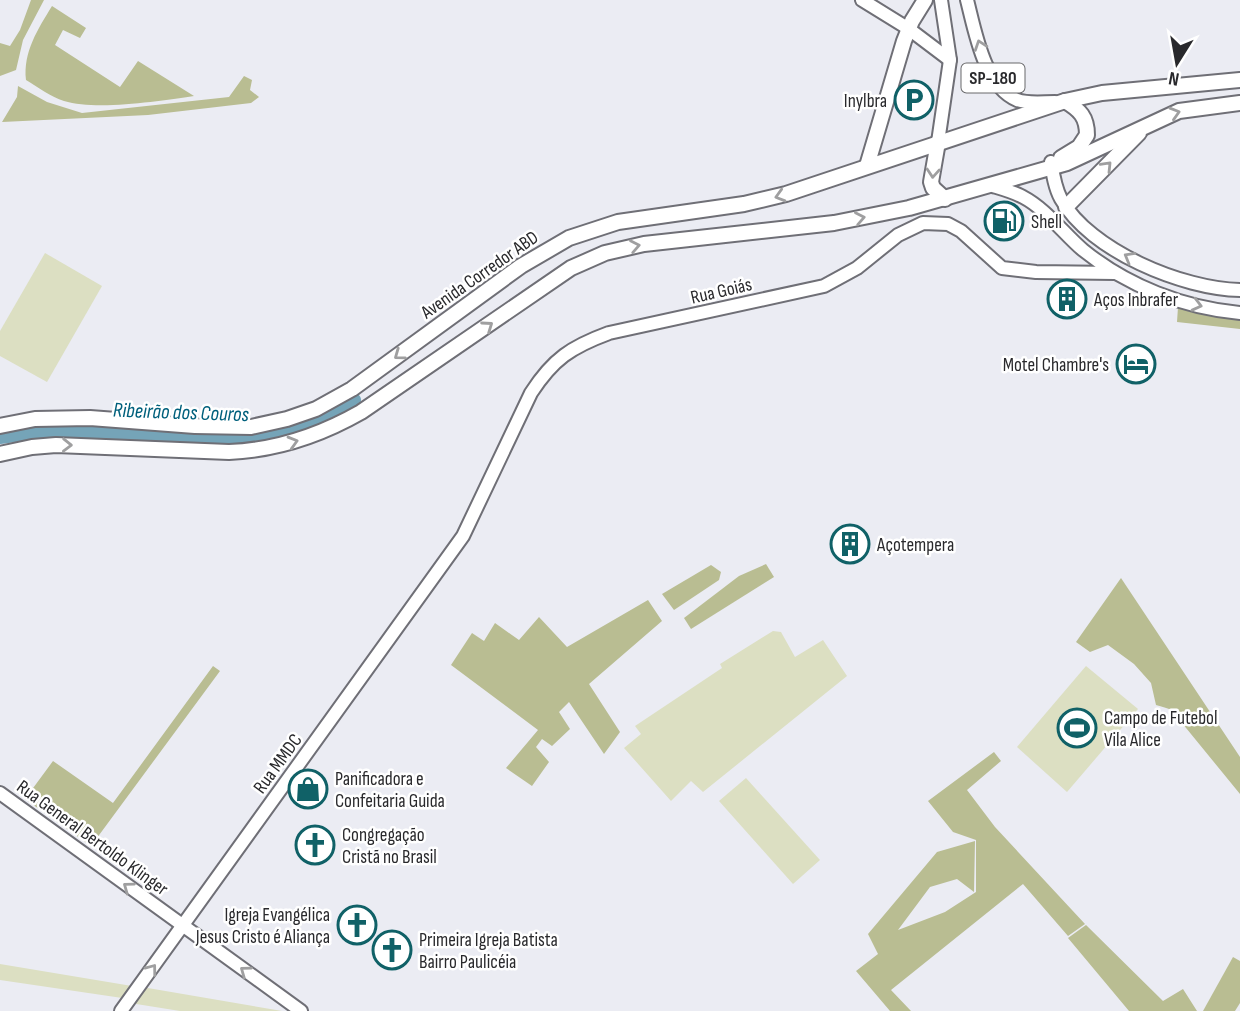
<svg xmlns="http://www.w3.org/2000/svg" width="1240" height="1011" viewBox="0 0 1240 1011" font-family="'Sofia Sans Condensed',sans-serif">
<rect width="100%" height="100%" fill="#ebecf3"/>
<g fill="#dcdfc2">
<path d="M45 253 102 286 47 382 0 356V331Z"/>
<path d="M773 631 781 632 795 657 823 640 847 676 703 792 691 781 671 801 624 748 641 734 635 726 722 668 720 664Z"/>
<path d="M1086 666 1138 709 1067 792 1017 747Z"/>
<path d="M746 778 820 860 793 884 719 801Z"/>
<path d="M0 964 138 987 129 999 0 980Z"/>
<path d="M142 987 282 1011H180L130 1003Z"/>
</g>
<g fill="#b9bd92">
<path d="M31 0H44L23 40 16 70 0 76V43L10 46 20 30Z"/>
<path d="M52 6 86 28 80 38 63 30 55 45 120 87 138 61 194 96C159 101 97 111 64 101 51 97 38 87 26 80 23 52 38 29 52 6Z"/>
<path d="M244 76 252 80 250 90 259 97 251 103 148 115 2 122 17 97 18 86 47 102 82 113 229 97Z"/>
<path d="M1178 307 1196 312 1201 309 1240 319V329L1177 322Z"/>
<path d="M766 564 774 577 691 629 684 618 739 576Z"/>
<path d="M711 565 721 572 719 580 674 610 662 594Z"/>
<path d="M1121 578 1240 757V794L1182 723C1178 711 1168 708 1156 705L1151 683 1134 664 1108 645 1090 652 1076 642Z"/>
<path d="M648 600 662 621 589 684 620 732 604 754 569 702 559 712 570 729 552 746 542 739 536 747 549 762 532 786 506 768 538 730 451 665 472 633 484 641 495 623 519 640 539 617 567 647Z"/>
<path d="M213 666 220 671 91 846 25 799 53 761 113 803Z"/>
<path d="M994 752 1001 761 967 790 995 827 1085 924 1068 936 1023 884 891 990 911 1011H890L856 971 878 954 868 934 937 852 975 841 974 892 957 879 930 887 898 930 945 912 976 892V840L953 832 928 801Z"/>
<path d="M1086 925 1163 1001 1183 989 1197 1011H1129L1068 938Z"/>
<path d="M1233 957 1240 961V1003L1235 1011H1203Z"/>
</g>
<g fill="none" stroke-linecap="round" stroke-linejoin="round">
<path stroke="#75a4b8" stroke-width="14" d="M0 437 53 430 224 438 263 436 306 425 354 400"/>
<defs>
<g id="secondary">
<path d="M862 0 909 29 950 60"/>
<path d="M1051 162C1053 175 1055 188 1061 199 1090 251 1183 289 1240 290"/>
<path d="M993 186C1003 189 1014 192 1023 197 1046 209 1064 234 1083 250 1127 286 1184 308 1240 313"/>
<path d="M0 793 301 1011"/>
<path d="M121 1011 463 536 531 393C553 359 571 347 609 333L824 286 857 268 898 235 923 223 948 224 961 231 1002 268 1036 272 1115 273"/>
</g>
<g id="primary">
<path d="M967 0C975 31 984 86 1017 100 1028 104 1042 102 1055 102"/>
<path d="M938 142 950 60 941 0"/>
</g>
<g id="highway">
<path d="M938 142 931 182 933 188 945 199"/>
<path d="M1061 158 1079 147 1087 135C1087 117 1080 110 1065 101"/>
<path d="M867 166 904 41 912 21 925 0"/>
<path d="M1066 207 1139 133"/>
<path d="M0 426 35 419 90 418 195 426 251 427 287 419 316 409 352 389 521 266 569 238 618 222 744 204 786 194 1065 101 1102 93 1240 80"/>
<path d="M0 454 32 447 56 445 229 452C277 450 319 436 361 412L571 268 605 253 644 244 834 223 909 208 1067 163 1179 111 1240 103"/>
</g>
</defs>
<use href="#secondary" stroke="#6f6f76" stroke-width="16"/>
<use href="#primary" stroke="#6f6f76" stroke-width="16"/>
<use href="#highway" stroke="#6f6f76" stroke-width="18"/>
<use href="#secondary" stroke="#fff" stroke-width="12"/>
<use href="#primary" stroke="#fff" stroke-width="12"/>
<use href="#highway" stroke="#fff" stroke-width="14"/>
</g>
<defs><path id="oneway-chevron" d="M-2-3.5L2.5 0L-2 3.5" fill="none" stroke-width="1.6" stroke-linecap="round" stroke-linejoin="round" transform="scale(1.75)"/></defs>
<g stroke="#9f9fa0">
<use href="#oneway-chevron" transform="translate(980 45) rotate(-109)"/>
<use href="#oneway-chevron" transform="translate(1175 113) rotate(-17)"/>
<use href="#oneway-chevron" transform="translate(1107 166) rotate(-46)"/>
<use href="#oneway-chevron" transform="translate(933 173) rotate(94)"/>
<use href="#oneway-chevron" transform="translate(780 196) rotate(164)"/>
<use href="#oneway-chevron" transform="translate(860 218) rotate(-11)"/>
<use href="#oneway-chevron" transform="translate(635 246) rotate(-11)"/>
<use href="#oneway-chevron" transform="translate(1129 257) rotate(-150)"/>
<use href="#oneway-chevron" transform="translate(1197 305) rotate(14)"/>
<use href="#oneway-chevron" transform="translate(488 326) rotate(-35)"/>
<use href="#oneway-chevron" transform="translate(399 355) rotate(144)"/>
<use href="#oneway-chevron" transform="translate(293 442) rotate(-16)"/>
<use href="#oneway-chevron" transform="translate(67 445) rotate(1)"/>
<use href="#oneway-chevron" transform="translate(128 887) rotate(-144)"/>
<use href="#oneway-chevron" transform="translate(152 969) rotate(-53)"/>
<use href="#oneway-chevron" transform="translate(245 971) rotate(-144)"/>
</g>
<defs>
<symbol id="parking-ring" viewBox="-11 -11 22 22"><circle r="9.5" fill="#fff" stroke="#106167" stroke-width="1.5"/><path d="M-3.5-5.5H1a3.5 3.5 0 0 1 0 7H-1V5.5H-3.5ZM-1-3.4V-.6H.8a1.4 1.4 0 0 0 0-2.8Z" fill="#106167"/></symbol>
<symbol id="fuel-ring" viewBox="-11 -11 22 22"><circle r="9.5" fill="#fff" stroke="#106167" stroke-width="1.5"/><path d="M-5.5-6h7V0h2V4h1.3V-2.5L3-4.5l.8-.8L6-3V5H2.5V1h-1V6h-7ZM-4.2-4.7v3.2H.2V-4.7Z" fill="#106167"/></symbol>
<symbol id="building-ring" viewBox="-11 -11 22 22"><circle r="9.5" fill="#fff" stroke="#106167" stroke-width="1.5"/><path d="M-4-6H4V6H1V3H-1V6H-4ZM-2.5-4.3h1.7v1.8h-1.7ZM.8-4.3h1.7v1.8H.8ZM-2.5-1h1.7V.8h-1.7ZM.8-1h1.7V.8H.8Z" fill="#106167"/></symbol>
<symbol id="hotel-ring" viewBox="-11 -11 22 22"><circle r="9.5" fill="#fff" stroke="#106167" stroke-width="1.5"/><path d="M-6-4.5h1.5V1H6V5H4.5V3h-9V5H-6ZM-4 0a1.8 1.8 0 1 1 3.6 0ZM.5 0V-2.5h3Q6-2.5 6 0Z" fill="#106167"/></symbol>
<symbol id="stadium-ring" viewBox="-11 -11 22 22"><circle r="9.5" fill="#fff" stroke="#106167" stroke-width="1.5"/><path d="M0-5a6.5 5 0 1 0 0 10a6.5 5 0 1 0 0-10ZM-3.5-1.8h7v3.6h-7Z" fill="#106167"/></symbol>
<symbol id="shop-ring" viewBox="-11 -11 22 22"><circle r="9.5" fill="#fff" stroke="#106167" stroke-width="1.5"/><path d="M-5-2.5h2.3a2.7 3.5 0 0 1 5.4 0H5L5.5 6h-11ZM-1.5-2.5h3a1.5 2.3 0 0 0-3 0Z" fill="#106167"/></symbol>
<symbol id="church-ring" viewBox="-11 -11 22 22"><circle r="9.5" fill="#fff" stroke="#106167" stroke-width="1.5"/><path d="M-1.2-6h2.4v3.5h3.3v2.4h-3.3V6h-2.4V-.1h-3.3v-2.4h3.3Z" fill="#106167"/></symbol>
</defs>
<g fill-rule="evenodd">
<use href="#parking-ring" x="892" y="78" width="44" height="44"/>
<use href="#fuel-ring" x="982" y="199" width="44" height="44"/>
<use href="#building-ring" x="1045" y="277" width="44" height="44"/>
<use href="#hotel-ring" x="1114" y="342" width="44" height="44"/>
<use href="#building-ring" x="828" y="522" width="44" height="44"/>
<use href="#stadium-ring" x="1055" y="706" width="44" height="44"/>
<use href="#shop-ring" x="286" y="767" width="44" height="44"/>
<use href="#church-ring" x="293" y="823" width="44" height="44"/>
<use href="#church-ring" x="335" y="903" width="44" height="44"/>
<use href="#church-ring" x="370" y="928" width="44" height="44"/>
</g>
<g text-anchor="middle" stroke-width="5" stroke-linejoin="round" paint-order="stroke">
<rect fill="#fff" stroke="#69696b" stroke-width="2" x="961.5" y="63.5" width="63" height="29" rx="5"/>
<g font-size="18" font-weight="bold" fill="#29292c">
<text x="993" y="84">SP-180</text>
</g>
<g font-size="19" fill="#29292c" stroke="#fff" text-anchor="start">
<text x="887" y="107" text-anchor="end">Inylbra</text>
<text x="1031" y="228">Shell</text>
<text x="1094" y="306">Aços Inbrafer</text>
<text x="1109" y="371" text-anchor="end">Motel Chambre's</text>
<text x="877" y="551">Açotempera</text>
<text x="1104" y="724">Campo de Futebol<tspan x="1104" dy="22">Vila Alice</tspan></text>
<text x="335" y="785">Panificadora e<tspan x="335" dy="22">Confeitaria Guida</tspan></text>
<text x="342" y="841">Congregação<tspan x="342" dy="22">Cristã no Brasil</tspan></text>
<text x="330" y="921" text-anchor="end">Igreja Evangélica<tspan x="330" dy="22">Jesus Cristo é Aliança</tspan></text>
<text x="419" y="946">Primeira Igreja Batista<tspan x="419" dy="22">Bairro Paulicéia</tspan></text>
</g>
<g font-size="19" fill="#29292c" stroke="#fff">
<text transform="translate(479 274) rotate(-35)" y="7">Avenida Corredor ABD</text>
<text transform="translate(721 290) rotate(-13)" y="7">Rua Goiás</text>
<text transform="translate(277 763) rotate(-54)" y="7">Rua MMDC</text>
<text transform="translate(93 837) rotate(36)" y="7">Rua General Bertoldo Klinger</text>
</g>
<g font-size="21" font-style="italic" fill="#00607c" stroke="#fff">
<text transform="translate(181 412) rotate(2)" y="7">Ribeirão dos Couros</text>
</g>
</g>
<g transform="translate(1177 63) rotate(191)" stroke="#ffffff" stroke-width="5" paint-order="stroke">
<path d="M0-5L12 26L0 18L-12 26Z" fill="#29292c"/>
<text y="-10" font-size="19" font-weight="bold" text-anchor="middle" fill="#29292c">N</text>
</g>
</svg>
